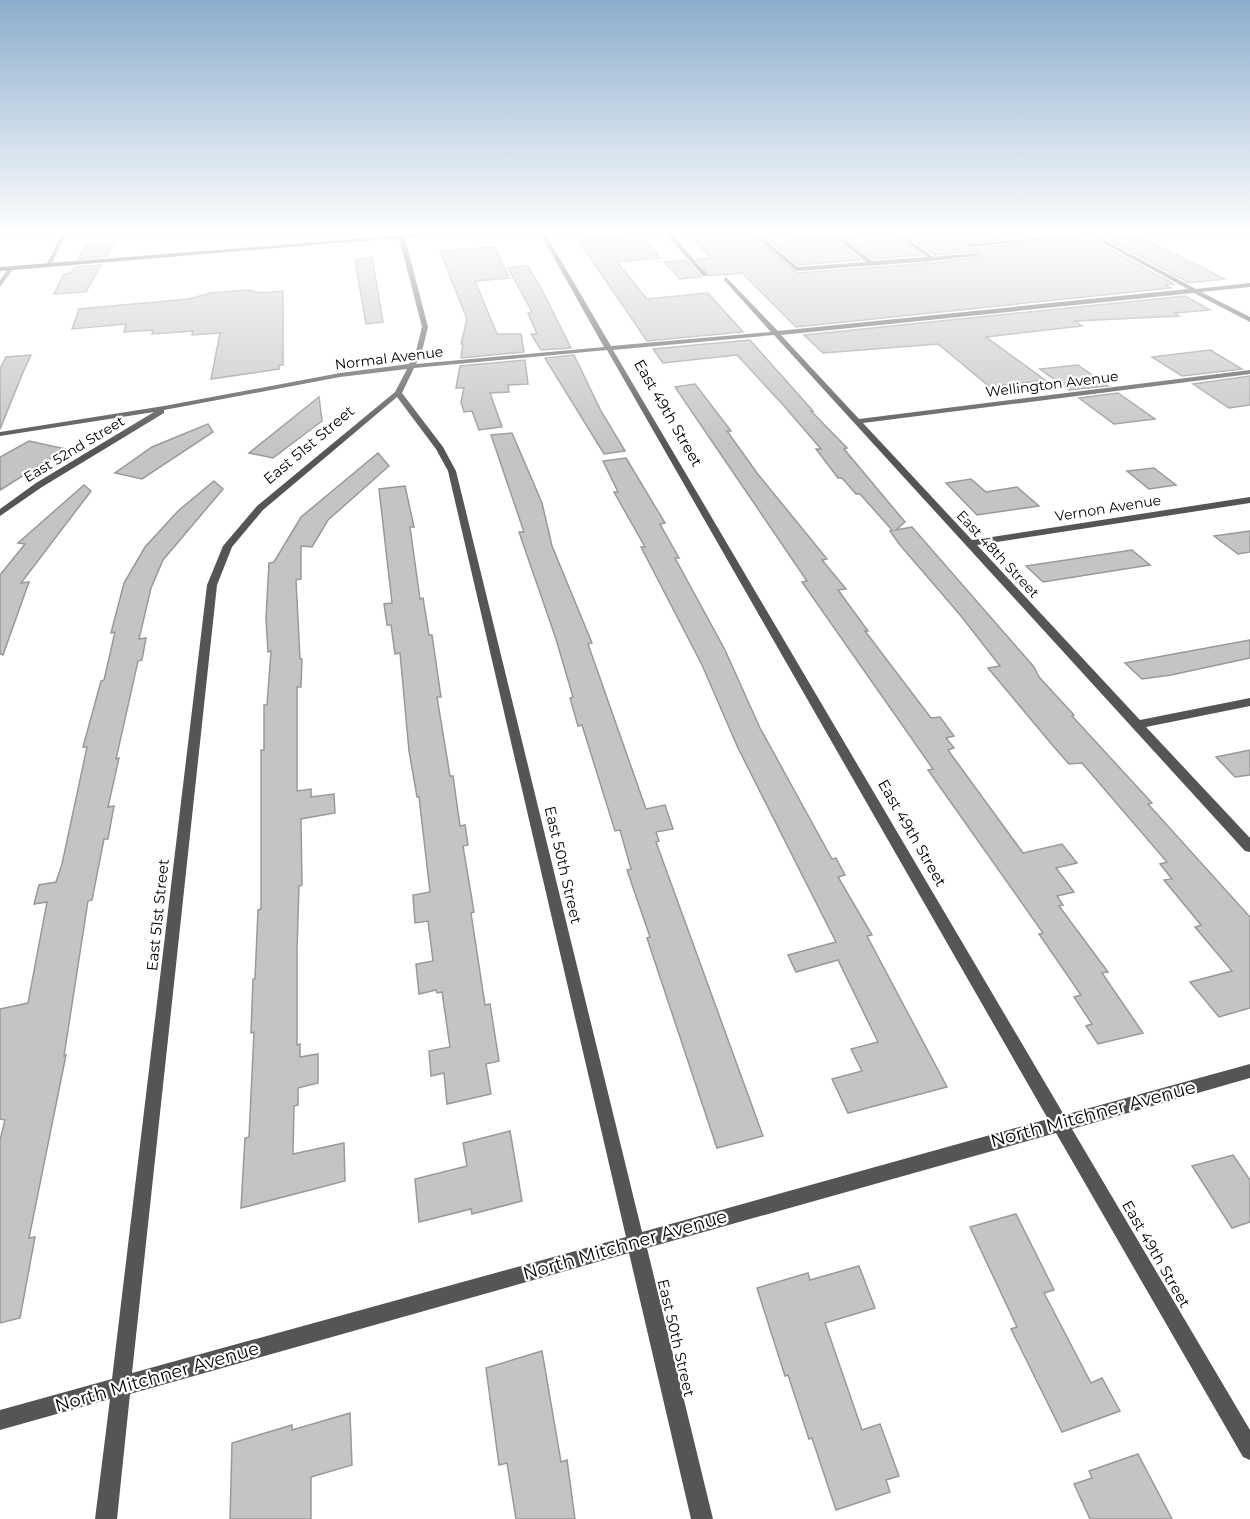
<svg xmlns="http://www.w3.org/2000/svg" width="1250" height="1519" viewBox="0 0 1250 1519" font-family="Montserrat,sans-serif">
<rect width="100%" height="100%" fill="#fff"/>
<g fill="#c4c4c4" stroke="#999" stroke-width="1.5">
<path d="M641 235 660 258 617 262 647 299 708 293 743 332 647 341 578 240Z"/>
<path d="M690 235H751L797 273 933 263 982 256 977 251 934 255 907 235H1034L966 244 971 249 1082 237V242L1094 241 1174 284 1165 285 1171 288 796 327 742 273 709 276 697 259 711 258Z"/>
<path d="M763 235 833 238 860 260 799 265Z"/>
<path d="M865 235H895L921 255 873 259 845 237Z"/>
<path d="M1125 238 1144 239 1225 279 1189 283 1109 240Z"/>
<path d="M114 243 106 256 78 259 86 245Z"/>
<path d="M495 247 509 278 475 281 497 334H521L524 352 461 358 463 344H461L467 319 440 251Z"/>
<path d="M372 257 383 322 366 324 355 260Z"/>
<path d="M686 260 701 277 680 279 664 262Z"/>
<path d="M101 265 86 292 54 294 64 274 71 273 74 267Z"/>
<path d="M528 266 543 292 571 348 541 350 531 334H537L528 313 532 312 508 268Z"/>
<path d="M248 290 260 293 283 291V365H279V369L211 379 220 333 192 335 193 331 152 334 153 330 124 332 126 324 72 329 79 309 189 299 210 293Z"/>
<path d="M1185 296 1210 310 1175 313 1179 316 1075 321 1082 326 986 337 1045 380 990 387 938 344 823 353 804 335Z"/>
<path d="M750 340 813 411H811L847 448 844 449 905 522 896 530 912 527 1034 667 1039 677 1074 715 1072 716 1152 803 1148 804 1250 917V1008L1219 1017 1190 982 1232 971 1195 927 1201 925 1164 880 1172 879 1160 864 1167 862 1082 763 1069 764 1054 747 988 668 1000 666 961 616 900 545 890 531 892 530 860 494H856L842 478H838L816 449H821L785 407 737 355 663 363 653 349Z"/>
<path d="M1210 350 1242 369 1182 376 1152 357Z"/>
<path d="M31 355 24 370 0 429V369L6 357Z"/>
<path d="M574 355 601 411 625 451 604 454 545 358Z"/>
<path d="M525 360 528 384 508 385 509 392 490 393 502 427 479 430 472 411 464 412 461 402 464 388H456L460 366Z"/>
<path d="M1078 365 1108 386 1069 390 1040 369Z"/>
<path d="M1250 376V405L1229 408 1193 384Z"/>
<path d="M695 384 731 431H727L757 473 827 559 822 560 846 589 838 590 868 631H865L931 718 940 717 954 736 946 738 954 748 948 750 1023 853 1062 844 1077 863 1056 868 1074 892 1057 896 1063 905 1059 906 1108 972 1102 973 1143 1033 1098 1044 1086 1026 1092 1024 1074 997 1081 995 1039 934 1043 933 928 770 933 769 802 582 807 581 675 387Z"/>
<path d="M1118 393 1155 419 1114 424 1079 398Z"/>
<path d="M319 397 322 421 273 458 249 453Z"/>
<path d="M208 424 213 432 142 479 115 473 152 447Z"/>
<path d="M512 433 542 503 552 546 592 643 588 644 646 809 665 805 673 829 656 832 659 841 656 842 763 1136 717 1148 647 938 650 937 627 870 631 869 620 830 615 831 582 725 578 726 570 698 573 697 556 639 519 532H524L491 435Z"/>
<path d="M29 441 66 449 0 490V457Z"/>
<path d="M378 453 389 466 328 520 312 547 301 546V579L296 580 300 659H302L301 687H297V791L311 789V797L334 794 335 813 301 819 302 885 299 886 297 950V1045L300 1044V1057L318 1054V1083L298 1088V1105L294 1106 293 1154 344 1143 345 1181 241 1208 245 1138 249 1137 254 1032 251 1033 253 979H255L258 910 261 909V750H264V705H267L271 651 268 652 266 618 269 563 274 562 301 517Z"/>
<path d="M626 458 665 523 660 524 679 558H675L725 650 760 728 832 859 836 858 845 875 838 877 872 935 867 936 947 1087 848 1113 832 1079 862 1071 851 1049 878 1042 838 960 796 972 788 955 836 942 738 748 702 665 641 547H645L614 492H618L603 461Z"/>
<path d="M1154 468 1176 485 1149 489 1127 471Z"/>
<path d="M971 479 986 492 1017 487 1039 506 977 515 946 483Z"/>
<path d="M214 481 223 489 163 560 151 588 139 639 146 638 142 660 138 661 116 759 119 758 108 807 114 806 108 839H104L92 900 88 901 64 1056 66 1055 29 1238 35 1237 20 1318 0 1323V1140L5 1120 0 1119V1009L28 1003 47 902 34 904 39 885 56 882 62 864 87 747H83L101 681 104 680 115 632 111 633 124 583 145 547 178 511Z"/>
<path d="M84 485 91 491 21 583 29 582 3 655 0 654V575L25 544 18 543Z"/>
<path d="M405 486 414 527H410L420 599 423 598 429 635H432L441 697H437L450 776H453L460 826 465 825 468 845 463 846 474 912 471 913 485 1005 490 1004 499 1061 486 1064 491 1094 447 1104 444 1073 431 1076 429 1051 450 1047 442 992 437 993 436 990 419 994 416 964 433 961 428 921 415 923 413 895 430 892 419 797H417L409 751 400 653 395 654 391 625H387L384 604 392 603 379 489Z"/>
<path d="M1250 531V552L1238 554 1214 536Z"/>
<path d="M1132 550 1150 565 1043 582 1026 566Z"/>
<path d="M1250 640V658L1171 675 1142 679 1125 663Z"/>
<path d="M1250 750V775L1235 777 1216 757Z"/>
<path d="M510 1131 522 1201 472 1214 471 1209 419 1222 415 1179 467 1166 463 1143Z"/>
<path d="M1233 1155 1250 1180V1222L1232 1228 1192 1166Z"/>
<path d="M1016 1214 1054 1290 1044 1293 1091 1383 1102 1378 1120 1411 1062 1432 1011 1329 1017 1327 970 1227Z"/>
<path d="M859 1266 875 1308 825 1323 862 1430 880 1424 899 1476 886 1480 890 1492 836 1510 812 1438 809 1439 788 1375 785 1376 757 1288 808 1273 810 1280Z"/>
<path d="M542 1351 561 1462 567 1460 575 1519H516L507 1463 499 1465 486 1368Z"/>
<path d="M350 1413 352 1465 311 1477V1519H230L232 1443 292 1425V1430Z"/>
<path d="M1138 1454 1172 1519H1090L1074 1484 1092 1478 1089 1471Z"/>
</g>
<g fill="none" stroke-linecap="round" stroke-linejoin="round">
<g fill="#555" fill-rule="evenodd">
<path d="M61 235H66L51 265 46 266Z"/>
<path d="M541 235H546L611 346 771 332 724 280 726 277 778 331 1188 289 1088 235H1095L1196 289 1250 283V287L1201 292 1250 317V322L1194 293 781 335 859 419 1250 370V374L863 423 972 540 1250 497V503L977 545 1140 720 1250 698V706L1146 727 1250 838V852L1245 851 774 335 613 350 1064 1115 1250 1064V1078L1072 1129 1250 1430V1460L1243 1457 1056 1133 647 1248 713 1519H691L629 1253 130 1394 117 1519H95L110 1399 0 1430V1410L112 1379 207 585 223 546 257 506 395 392 407 369 340 377 164 410V413L42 487 0 516V509L36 483 154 412 0 436V432L164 406 340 373 409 364 416 351 422 327 399 238 402 236 405 238 428 327 422 351 416 364 604 347ZM607 350 1048 1119 642 1232 456 471 443 447 402 393 414 368ZM397 397 436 449 448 471 626 1237 132 1373 217 585 232 547 263 510Z"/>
<path d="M667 235H672L707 274V276H703Z"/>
<path d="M753 235H759L798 267 866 262 833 235H839L872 261 927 257 897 235H903L933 257 977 253 980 255 933 261 797 271Z"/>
<path d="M1058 235H1082L971 247 968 245Z"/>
<path d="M9 267 14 268 0 287V280Z"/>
</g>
<path fill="#222" fill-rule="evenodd" d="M406 235H434L0 271V267Z"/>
</g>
<linearGradient id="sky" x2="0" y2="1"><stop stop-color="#8cadcc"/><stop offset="0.52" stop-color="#fff"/><stop offset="1" stop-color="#fff" stop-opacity="0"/></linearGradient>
<rect width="1250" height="448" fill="url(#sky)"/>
<g text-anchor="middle" stroke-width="4.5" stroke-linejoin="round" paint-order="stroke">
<g font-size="14" fill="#000" stroke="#fff">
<text transform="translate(389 358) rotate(-7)" y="5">Normal Avenue</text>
<text transform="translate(1052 384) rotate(-7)" y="5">Wellington Avenue</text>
<text transform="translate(74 449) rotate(-31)" y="5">East 52nd Street</text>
<text transform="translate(1108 508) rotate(-9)" y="5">Vernon Avenue</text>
<text transform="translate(998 554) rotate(47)" y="5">East 48th Street</text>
</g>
<g font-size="15" fill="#000" stroke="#fff">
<text transform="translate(668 413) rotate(60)" y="5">East 49th Street</text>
<text transform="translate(309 445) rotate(-40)" y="5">East 51st Street</text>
<text transform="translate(912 833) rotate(60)" y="5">East 49th Street</text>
<text transform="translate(563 865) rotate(77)" y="5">East 50th Street</text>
<text transform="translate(158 915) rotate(-84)" y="5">East 51st Street</text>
<text transform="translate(1156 1254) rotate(60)" y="5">East 49th Street</text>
<text transform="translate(676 1338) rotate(77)" y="5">East 50th Street</text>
</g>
<g font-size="18" fill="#000" stroke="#fff">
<text transform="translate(1093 1114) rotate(-15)" y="6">North Mitchner Avenue</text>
<text transform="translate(625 1245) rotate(-16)" y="6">North Mitchner Avenue</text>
<text transform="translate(157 1377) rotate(-16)" y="6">North Mitchner Avenue</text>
</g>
</g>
</svg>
